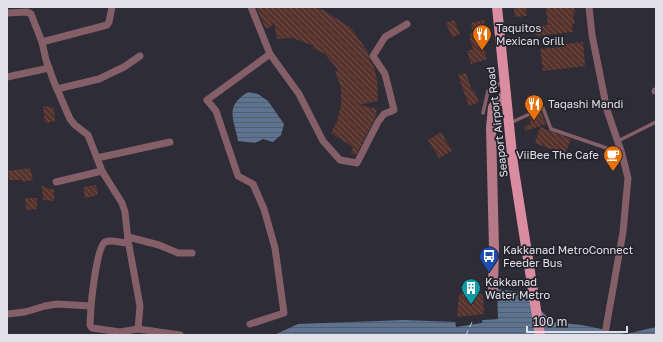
<svg xmlns="http://www.w3.org/2000/svg" width="663" height="342" viewBox="0 0 663 342" font-family="'Golos Text',sans-serif">
<defs>
<pattern id="water-rules" width="6" height="5" patternUnits="userSpaceOnUse"><rect width="6" height="5" fill="#5d7390"/><path d="M0 2.5h6" fill="none" stroke="#525d6e"/></pattern>
<pattern id="building-back-hatch" width="6" height="6" patternUnits="userSpaceOnUse"><rect width="6" height="6" fill="#57332e"/><path d="M-1 5l2 2M0 0l6 6M5-1l2 2" fill="none" stroke="#6f504c"/></pattern>
</defs>
<rect width="100%" height="100%" fill="#2e2c36"/>
<g fill="url(#water-rules)">
<path d="M248 92 258 94 268 101 284 124 281 135 273 142 263 139 255 143 238 141C234 118 224 107 248 92Z"/>
<path d="M497 289 521 292 553 322 582 325 626 334 656 327V335H274L298 324 404 320 456 322 498 319Z"/>
</g>
<path fill="#2e2c36" d="M482 318V323L456 327 455 320Z"/>
<g fill="none" stroke-linecap="round" stroke-linejoin="round">
<path stroke="#b6d5fe" stroke-width="1" stroke-dasharray="5 4" stroke-linecap="butt" d="M466 335 473 320"/>
</g>
<g fill="url(#building-back-hatch)">
<path d="M259 7H315L323 10 350 27 368 52 369 58 374 67 377 79 378 101 359 105 377 109 375 118 356 155 351 153 353 147 331 133 337 122 340 109H341V87L335 72 338 70 325 54 313 48 314 46 293 38 277 39 274 23 269 28 265 27 257 9Z"/>
<path d="M514 7H526L527 16 515 17Z"/>
<path d="M550 7H574L575 14H573L575 24H572L573 32 536 36 535 27 548 25 546 8Z"/>
<path d="M454 20 460 34 452 37 446 23Z"/>
<path d="M484 20 487 39 481 41 487 59 471 64 467 51 473 49 469 34 473 33 471 23Z"/>
<path d="M583 42 585 66 543 71 540 49 563 47 562 44Z"/>
<path d="M466 73 472 91 474 90 479 102 469 106 458 75Z"/>
<path d="M43 106 54 108 55 121 45 123Z"/>
<path d="M541 112 546 124 526 131 524 127 531 124 529 118Z"/>
<path d="M540 127 571 139 565 154 535 143Z"/>
<path d="M441 132 452 151 439 158 428 140Z"/>
<path d="M30 168 33 180 22 182V180H9L8 171Z"/>
<path d="M96 185 98 195 85 198 83 187Z"/>
<path d="M42 186 54 190V201L43 200Z"/>
<path d="M25 198H37V209L26 210Z"/>
<path d="M479 293 483 296 484 314 457 317 459 294Z"/>
</g>
<g fill="none" stroke-linecap="round" stroke-linejoin="round">
<g stroke="#855f68" stroke-width="3.5">
<path d="M483 113 488 91 503 82"/>
<path d="M510 123 543 108 551 129 621 153"/>
<path d="M618 141 656 122"/>
</g>
<g stroke="#855f68" stroke-width="7">
<path d="M251 7 270 54 299 94 323 141 340 160 357 163 378 122 384 114 394 110 385 74 373 56 385 37 407 24"/>
<path d="M589 7 592 35 607 110 622 154 628 178 623 232 606 328"/>
<path d="M7 13 27 12 31 14 42 42 107 25 109 22 112 7"/>
<path d="M7 77 49 68"/>
<path d="M57 89 99 79 124 67 140 56"/>
<path d="M655 91H656"/>
<path d="M97 158 170 142"/>
<path d="M56 182 102 171"/>
<path d="M128 237 159 245 178 253H192"/>
<path d="M128 240 140 306 138 329"/>
<path d="M91 306 90 325 92 328 120 332 138 329 180 335"/>
<path d="M7 314 25 312 45 306 57 304 91 306C92 296 97 247 105 242 112 239 120 243 127 243L128 240 125 212 122 203 102 171 88 135 75 125 70 119 54 82 46 60 42 42"/>
<path d="M250 324 284 313 275 248 264 209 253 184 238 176 216 111 207 100 270 54"/>
</g>
<path stroke="#b57988" stroke-width="10" d="M493 288 494 249 491 128 493 107 506 94"/>
<path stroke="#da8da1" stroke-width="10" d="M497 7 513 164 540 335"/>
</g>
<defs>
<symbol id="restaurant-pin" viewBox="-11 -11 22 30"><path d="M0 17L-7.5 6A9.5 9.5 0 1 1 7.5 6Z" fill="#e8710a" stroke="#24232c"/><path d="M-5-6h1v4h1v-4h1v4h1v-4h1v5L-1.5 .5V6h-2V.5L-5-1ZM5-6V6H3V1.5H1.5Q1.5-4 5-6Z" fill="#fff"/></symbol>
<symbol id="cafe-pin" viewBox="-11 -11 22 30"><path d="M0 17L-7.5 6A9.5 9.5 0 1 1 7.5 6Z" fill="#e8710a" stroke="#24232c"/><path d="M-5.5-4.5H6V0H3Q3 3.5 0 3.5H-2.5Q-5.5 3.5-5.5 0ZM3-3.2v2h1.7v-2ZM-6 4.5H4V6H-6Z" fill="#fff"/></symbol>
<symbol id="bus-pin" viewBox="-11 -11 22 30"><path d="M0 17L-7.5 6A9.5 9.5 0 1 1 7.5 6Z" fill="#1a4fb4" stroke="#24232c"/><path d="M-5-6H5V4H4V6H2V4H-2V6H-4V4H-5ZM-3.5-4V0h7V-4ZM-3.5 1.2v1.5H-2V1.2ZM2 1.2v1.5H3.5V1.2Z" fill="#fff"/></symbol>
<symbol id="building-pin" viewBox="-11 -11 22 30"><path d="M0 17L-7.5 6A9.5 9.5 0 1 1 7.5 6Z" fill="#0f9aa8" stroke="#24232c"/><path d="M-4-6H4V6H1V3H-1V6H-4ZM-2.5-4.3h1.7v1.8h-1.7ZM.8-4.3h1.7v1.8H.8ZM-2.5-1h1.7V.8h-1.7ZM.8-1h1.7V.8H.8Z" fill="#fff"/></symbol>
</defs>
<g fill-rule="evenodd">
<use href="#restaurant-pin" x="471" y="23" width="22" height="30"/>
<use href="#restaurant-pin" x="523" y="93" width="22" height="30"/>
<use href="#cafe-pin" x="602" y="144" width="22" height="30"/>
<use href="#bus-pin" x="478" y="245" width="22" height="30"/>
<use href="#building-pin" x="460" y="277" width="22" height="30"/>
</g>
<g text-anchor="middle" stroke-width="3.5" stroke-linejoin="round" paint-order="stroke">
<g font-size="11" fill="#e1e0e7" stroke="#24232c" text-anchor="start">
<text x="496" y="32">Taquitos<tspan x="496" dy="13">Mexican Grill</tspan></text>
<text x="548" y="108">Taqashi Mandi</text>
<text x="599" y="159" text-anchor="end">ViiBee The Cafe</text>
<text x="503" y="254">Kakkanad MetroConnect<tspan x="503" dy="13">Feeder Bus</tspan></text>
<text x="485" y="286">Kakkanad<tspan x="485" dy="13">Water Metro</tspan></text>
</g>
<g font-size="11" fill="#e1e0e7" stroke="#24232c">
<text transform="translate(497 122) rotate(-97)" y="4">Seaport Airport Road</text>
</g>
</g>
<rect width="663" height="342" fill="none" stroke="#e1e0e7" stroke-width="16"/>
<path d="M527 326v6h100v-6" fill="none" stroke="#e1e0e7" stroke-width="2"/>
<text x="533" y="326" font-size="12" fill="#e1e0e7" stroke="#24232c" stroke-width="3" paint-order="stroke">100 m</text>
</svg>
